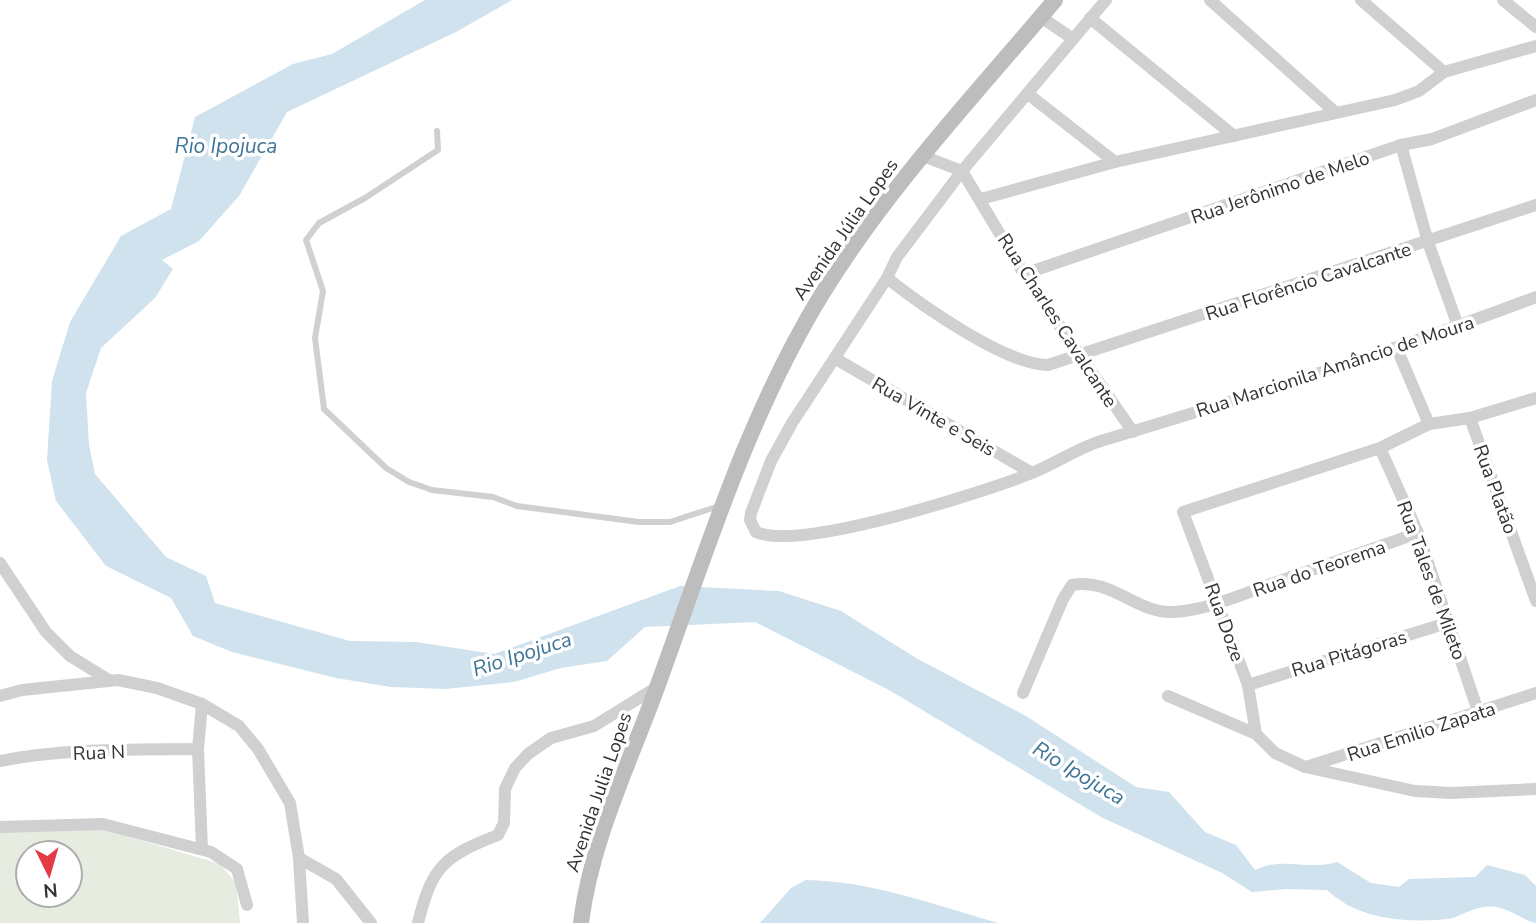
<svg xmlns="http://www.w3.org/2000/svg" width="1536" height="923" viewBox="0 0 1536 923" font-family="'Nunito Sans',sans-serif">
<rect width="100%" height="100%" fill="#fff"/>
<path fill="#e6ecdf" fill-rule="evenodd" d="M100 828 220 864 236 883 240 923H0V832ZM28 853H70V895H28Z"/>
<g fill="#cfe2ee">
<path d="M425 0H512L456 32 287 112 239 196 199 241 162 260 173 269 155 298 101 348 86 393 89 445 95 474 166 557 206 576 215 603 350 641 416 642 494 654 680 586 779 591 841 611 916 658 1026 716 1136 787 1169 792 1205 832 1236 845 1255 870C1284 856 1306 871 1337 862L1371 883 1399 887 1409 879 1475 877 1487 865 1525 875 1536 886V923C1523 920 1510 909 1496 907 1478 904 1464 915 1449 919 1405 923 1359 920 1327 890L1286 889 1252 892 1222 873 1101 817 889 690 755 622 645 627 607 661 561 668 514 682 445 689 391 687 336 678 232 652 193 636 171 598 106 566 56 501 47 460 52 381 70 322 121 236 171 209 195 117 293 64 332 54Z"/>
<path d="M806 880C871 881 935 905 998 923H760L791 888Z"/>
</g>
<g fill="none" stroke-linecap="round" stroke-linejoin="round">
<path stroke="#d0d0d0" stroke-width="6" d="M437 131 438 150 365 198 319 223 306 240 323 291 315 338 324 409 386 468 409 482 432 490 493 497 517 506 639 522H670L719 506"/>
<g stroke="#d0d0d0" stroke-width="12">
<path d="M1106 0 962 171 897 257 887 278 792 423 771 461 751 513 750 520 756 532C800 552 984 492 1032 473 1057 463 1079 447 1104 440 1250 396 1394 351 1536 297"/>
<path d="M1210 0 1335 112"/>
<path d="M1361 0 1444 72"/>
<path d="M1503 0 1536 27"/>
<path d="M1041 17 1073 39"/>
<path d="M1090 18 1234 136"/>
<path d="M1028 94 1115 162"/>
<path d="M1401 145 1428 242 1458 326"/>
<path d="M923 156 962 171"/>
<path d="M962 171 1024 274 1133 432"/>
<path d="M981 199 1115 162 1395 100 1419 91 1444 72 1536 46"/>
<path d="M1024 274 1401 145 1432 139 1536 100"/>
<path d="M887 278C921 305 1006 365 1048 365L1536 205"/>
<path d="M1397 349 1429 424"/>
<path d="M836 359 1032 473"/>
<path d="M1470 418 1536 601"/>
<path d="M1380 448 1418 533 1479 714"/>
<path d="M0 563 46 632 70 656 109 680"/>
<path d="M1248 685 1450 622"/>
<path d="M1023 693 1063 599 1072 585C1111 577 1137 614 1173 612 1207 610 1240 595 1271 584 1320 567 1369 550 1418 533"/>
<path d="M0 696 22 690 118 680 157 688 202 704 239 726 258 749 290 803 299 858 303 923"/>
<path d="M1168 696 1256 734 1275 753 1305 767 1415 791 1451 793 1536 789"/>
<path d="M202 704 198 749 202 849"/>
<path d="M1256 734 1248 685 1183 512 1380 448 1429 424 1470 418 1536 398"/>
<path d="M0 761C65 748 132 750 198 749"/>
<path d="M1306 767 1536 693"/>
<path d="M0 827 103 824 211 852 237 869 247 905"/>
<path d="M299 858 336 879 371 923"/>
<path d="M418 923C432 866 444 856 498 835L504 823 505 789 515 768 528 754 551 738 594 726 657 687"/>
</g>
<path stroke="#bdbdbd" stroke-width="16" d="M581 923C591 840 631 760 659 682 707 550 748 415 822 294 888 187 975 95 1055 0"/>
</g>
<g text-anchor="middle" stroke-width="7" stroke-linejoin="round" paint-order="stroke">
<g font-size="19" fill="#333" stroke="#fff">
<text transform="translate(1280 187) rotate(-19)" y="7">Rua Jerônimo de Melo</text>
<text transform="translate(845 229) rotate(-55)" y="7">Avenida Júlia Lopes</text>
<text transform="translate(1308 281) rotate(-18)" y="7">Rua Florêncio Cavalcante</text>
<text transform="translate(1058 320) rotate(57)" y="7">Rua Charles Cavalcante</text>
<text transform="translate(1335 366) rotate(-18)" y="7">Rua Marcionila Amâncio de Moura</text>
<text transform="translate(934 416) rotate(30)" y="7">Rua Vinte e Seis</text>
<text transform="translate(1496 489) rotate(70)" y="7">Rua Platão</text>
<text transform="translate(1319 568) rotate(-19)" y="7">Rua do Teorema</text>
<text transform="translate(1432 580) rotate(70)" y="7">Rua Tales de Mileto</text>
<text transform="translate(1225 622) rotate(70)" y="7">Rua Doze</text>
<text transform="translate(1349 653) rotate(-17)" y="7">Rua Pitágoras</text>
<text transform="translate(1421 731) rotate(-18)" y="7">Rua Emilio Zapata</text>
<text transform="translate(99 752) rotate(-2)" y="7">Rua N</text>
<text transform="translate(598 792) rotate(-71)" y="7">Avenida Julia Lopes</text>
</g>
<g font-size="21" font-style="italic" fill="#3f7597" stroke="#fff">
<text x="226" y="153">Rio Ipojuca</text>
<text transform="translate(522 654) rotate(-18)" y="7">Rio Ipojuca</text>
<text transform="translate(1079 773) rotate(31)" y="7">Rio Ipojuca</text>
</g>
</g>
<g transform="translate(49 874) rotate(175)"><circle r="33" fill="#ffffff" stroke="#adadad" stroke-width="2"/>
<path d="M0-5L12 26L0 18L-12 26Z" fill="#e63946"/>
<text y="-10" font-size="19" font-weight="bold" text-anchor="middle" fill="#333333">N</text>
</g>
</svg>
